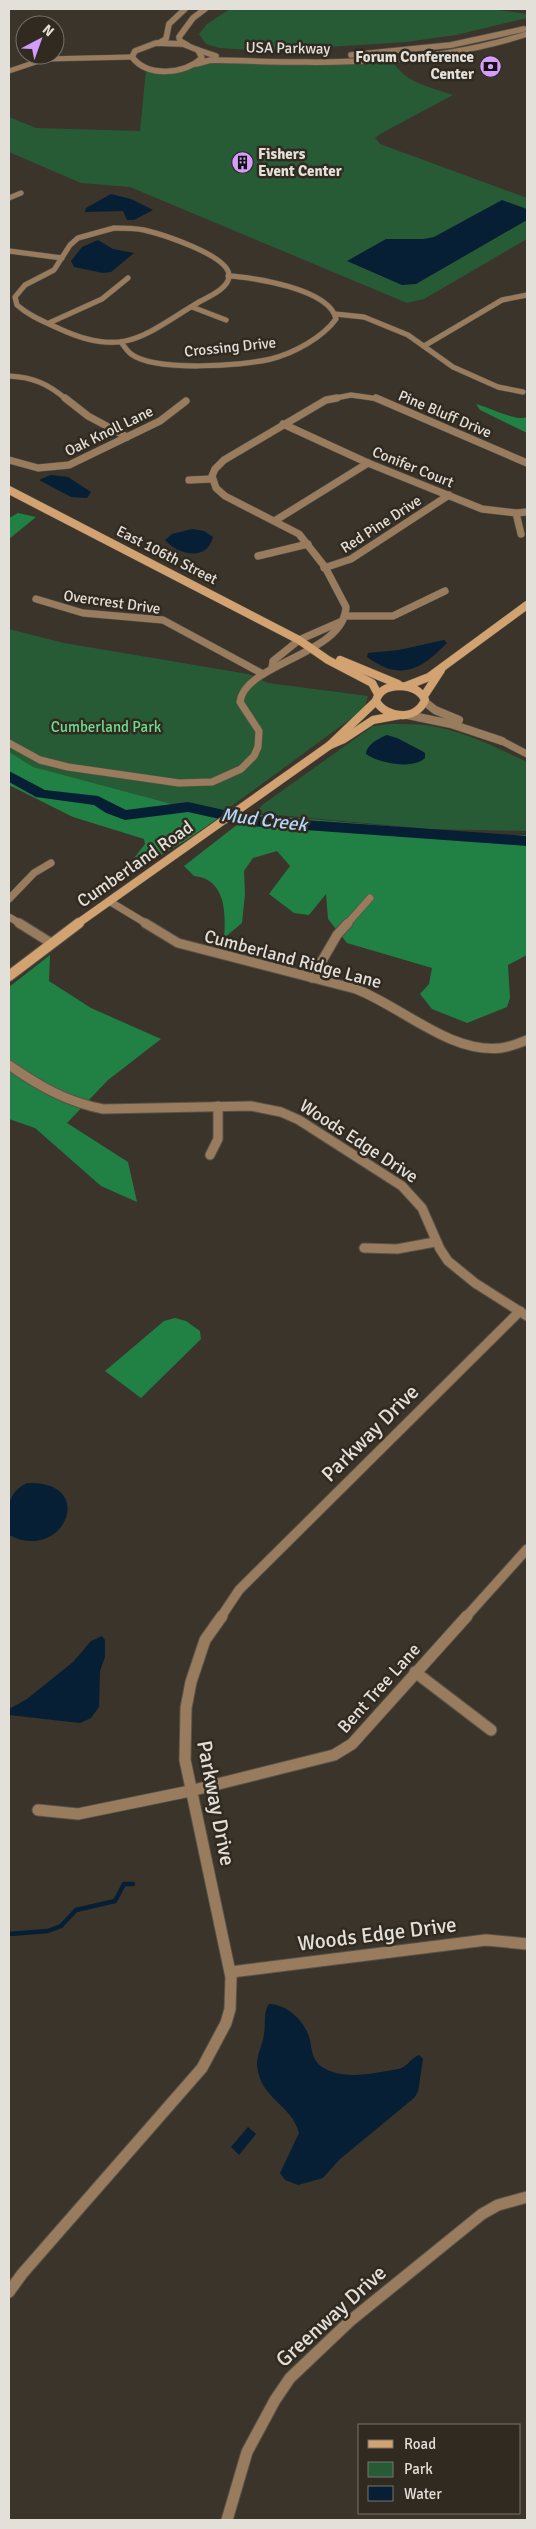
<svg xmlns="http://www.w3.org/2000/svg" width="536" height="2529" viewBox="0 0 536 2529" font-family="Signika,sans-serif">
<rect width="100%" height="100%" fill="#3a342b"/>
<g fill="#275b36">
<path d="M230 9H491L527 14V18L456 35 406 42 266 51 219 48 206 44 199 34 207 24Z"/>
<path d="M393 61C404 83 431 87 453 95L380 134 375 138 380 144 527 198V239L424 299 407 303 130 187 81 183 9 152V117L36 128 140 131 146 70 179 72 209 62Z"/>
<path d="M9 629 64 643 248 674 268 683 368 696 364 709 210 822 20 789 9 786Z"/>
<path d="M391 724C403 724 415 724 426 725 461 730 496 747 527 762V831L429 829 256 813 262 805 373 726Z"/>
</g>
<g fill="#218044">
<path d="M476 404C489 407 516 422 527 417V433L480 410Z"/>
<path d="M18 513 36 517 9 539V518Z"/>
<path d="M9 752 33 767 220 817 185 841 138 868 131 862 145 844 144 839 73 817 9 785Z"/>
<path d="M251 814 503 836 527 835V955L508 965 510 998 507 1007 467 1023 432 1009 420 994 429 984 432 968 347 943 328 919 326 894 309 915 294 913 269 894 290 866 277 851 253 858 244 871 245 894 242 923 224 938C226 914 226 879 194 876L184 866Z"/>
<path d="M50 955 49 981 91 1008 161 1039 108 1080 67 1123 128 1162 137 1202 101 1186 35 1128 9 1119V987Z"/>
<path d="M175 1318 186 1321 200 1331 201 1339 141 1398 105 1371 164 1321Z"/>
</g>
<g fill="#061f34">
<path d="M111 194 131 199 153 210 134 220H127L123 211 85 212 86 208Z"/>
<path d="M502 200 527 209V220L416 284 402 285 347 261 386 239H424L434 237Z"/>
<path d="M98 240 113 249 134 253 111 272 103 273 74 267 71 261 82 247Z"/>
<path d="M51 475 68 477 91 492 87 498 71 497 39 480Z"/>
<path d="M192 529 204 531 213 537C207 562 178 555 165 540L172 534Z"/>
<path d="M444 640 447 643C420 671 400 681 367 657L368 653 399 650Z"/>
<path d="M387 735 397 738 422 751 425 753V758C413 770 378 763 366 754 366 745 379 738 387 735Z"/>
<path d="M27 1483C99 1480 64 1564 9 1535 9 1512 4 1494 27 1483Z"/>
<path d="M102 1636 105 1640V1657L100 1671 99 1707 91 1718 80 1723 9 1715V1709L27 1699 73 1662 91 1641Z"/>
<path d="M269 2004C287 2004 306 2022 310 2040 312 2050 312 2060 322 2067 344 2081 374 2073 398 2069 408 2067 410 2058 419 2055L423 2059 418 2092 414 2098 339 2160 323 2178 298 2185 285 2180 280 2173 299 2133C292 2104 259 2099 257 2064 257 2054 263 2044 264 2034 266 2024 263 2012 269 2004Z"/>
<path d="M248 2127 256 2134 239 2155 231 2147Z"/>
</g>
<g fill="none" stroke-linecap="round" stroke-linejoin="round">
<path stroke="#061f34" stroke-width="4.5" d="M9 1934 48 1931 61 1926 76 1910 115 1901 124 1884H133"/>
<path fill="#061f34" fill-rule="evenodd" d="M9 771 45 790 98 796 126 810 188 802 251 816 527 836V846L251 826 188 812 125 820 106 813 94 805 36 797 9 782Z"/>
<defs>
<g id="minor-far3">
<path d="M9 71 45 59 132 57"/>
<path d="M9 198 21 193"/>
<path d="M114 228C124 228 134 228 144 230 161 234 228 255 229 275 230 288 208 297 199 302 145 334 125 359 60 329 45 322 29 316 17 305L15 297 25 285 54 270 70 245 78 238Z"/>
<path d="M9 251 62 258"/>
<path d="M192 307 226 320"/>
<path d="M335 314 364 317 408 335 453 367 498 387 523 392"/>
<path d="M49 323 102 299 128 278"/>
<path d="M121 342C124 346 127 351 131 354 155 372 242 366 271 359 294 353 322 338 336 319 330 289 253 277 228 276"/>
<path d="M424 346 502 300 527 295"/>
<path d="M9 376C33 377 48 384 66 399"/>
<path d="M331 399 351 395 379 399"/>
</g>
<g id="minor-far2">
<path d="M65 398 88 416 127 437"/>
<path d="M376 398 527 463"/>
<path d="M283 424 368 463 482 509 516 513 521 534"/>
<path d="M9 460 38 468 69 465 160 421 186 401"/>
<path d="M189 480 212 479"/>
<path d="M516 513 527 512"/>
<path d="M276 520 368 463"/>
<path d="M258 556 308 544"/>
<path d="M324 568 351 559 449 495"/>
<path d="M36 599 83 613 163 620 263 674"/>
<path d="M345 616H393L445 591"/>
<path d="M272 668 273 661 299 640 340 622"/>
<path d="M502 741 527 754"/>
<path d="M9 743 40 760 68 767 179 783 212 782 241 769 254 756 258 747 259 731 240 702C244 663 344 655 346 607L325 567 299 534 225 496 216 488 212 476 215 469 224 460 326 400 337 398"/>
<path d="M9 899 34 873 51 863"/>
<path d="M109 901 147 924"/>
<path d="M9 917 21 924"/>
<path d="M347 924 370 898"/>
</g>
<g id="minor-far1">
<path d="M19 923 51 943"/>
<path d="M145 923 178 943 356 989C402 1007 451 1054 501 1048 510 1047 519 1043 527 1040"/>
<path d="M312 978 337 935 348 923"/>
<path d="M9 1065C39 1086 67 1102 103 1109L251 1106 281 1112 299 1120 402 1186 422 1208 440 1249 448 1261 475 1283 527 1316"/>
<path d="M210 1155 218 1139V1106"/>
<path d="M364 1248 397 1249 435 1242"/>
<path d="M221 1617 239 1590 520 1311"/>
<path d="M466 1617 527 1549"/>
</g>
<g id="minor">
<path d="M415 1672 491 1730"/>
<path d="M38 1810 78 1814 190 1791 334 1755 352 1744 467 1616"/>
<path d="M231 1972 486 1940 527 1944"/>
<path d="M9 2292 22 2274 202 2068 226 2023 230 2009 231 1977 185 1760 186 1708 191 1682 205 1640 222 1616"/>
<path d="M227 2520 247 2452 275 2400 290 2378 350 2321 482 2214 498 2205 527 2197"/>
</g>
<g id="tertiary-far1">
<path d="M156 43 183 44 198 50 202 58C184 74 148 78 132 57L135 51Z"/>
<path d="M159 43 166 39 169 24 185 9"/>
<path d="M187 45 180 41 179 37 193 18 205 9"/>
<path d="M198 50 216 56"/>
<path d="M351 55 451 45 524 29"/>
<path d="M196 64 211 60C323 63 419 68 527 34"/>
</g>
<g id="tertiary">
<path d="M425 702 435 710 459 720"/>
<path d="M408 715 451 724 502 741"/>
</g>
<g id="secondary-far1">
<path d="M9 490 299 640 328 660 372 683 378 694"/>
<path d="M340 660 398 684"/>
<path d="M398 686C410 686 420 689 425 700 416 721 387 719 376 701 379 690 387 687 398 686Z"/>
<path d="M406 686 429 677 527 605"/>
<path d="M424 696 441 670"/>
<path d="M330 745 376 701"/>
<path d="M77 924 330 745 344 739 373 720 400 715"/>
</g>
<path id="secondary" d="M9 976 79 923"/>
</defs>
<use href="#minor-far3" stroke="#58534a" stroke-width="6"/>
<use href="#minor-far2" stroke="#58534a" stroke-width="8"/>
<use href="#minor-far1" stroke="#58534a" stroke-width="11"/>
<use href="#minor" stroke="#58534a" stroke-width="13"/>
<use href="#tertiary-far1" stroke="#58534a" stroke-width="7"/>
<use href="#tertiary" stroke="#58534a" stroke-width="9"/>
<use href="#secondary-far1" stroke="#58534a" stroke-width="9"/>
<use href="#secondary" stroke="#58534a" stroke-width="12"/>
<use href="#minor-far3" stroke="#997c5d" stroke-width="5"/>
<use href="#minor-far2" stroke="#997c5d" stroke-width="7"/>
<use href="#minor-far1" stroke="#997c5d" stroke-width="9"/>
<use href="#minor" stroke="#997c5d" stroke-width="11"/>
<use href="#tertiary-far1" stroke="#997c5d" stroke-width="5.5"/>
<use href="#tertiary" stroke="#997c5d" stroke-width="8"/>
<use href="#secondary-far1" stroke="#d2a371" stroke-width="8"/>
<use href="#secondary" stroke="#d2a371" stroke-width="10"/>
</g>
<defs>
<symbol id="bank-disc" viewBox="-11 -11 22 22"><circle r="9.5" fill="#d49cfb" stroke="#302a21"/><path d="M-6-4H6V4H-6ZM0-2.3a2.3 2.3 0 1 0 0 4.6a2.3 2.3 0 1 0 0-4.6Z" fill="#111"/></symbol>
<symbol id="building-disc" viewBox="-11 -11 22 22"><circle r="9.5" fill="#d49cfb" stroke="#302a21"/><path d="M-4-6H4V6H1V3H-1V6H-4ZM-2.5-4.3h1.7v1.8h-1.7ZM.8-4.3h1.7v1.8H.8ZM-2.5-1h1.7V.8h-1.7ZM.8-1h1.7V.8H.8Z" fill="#111"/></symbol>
</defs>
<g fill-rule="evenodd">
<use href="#bank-disc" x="478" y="54" width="25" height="25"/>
<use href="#building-disc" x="230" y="150" width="25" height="25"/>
</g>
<g text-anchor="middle" stroke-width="5" stroke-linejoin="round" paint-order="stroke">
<g font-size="15" fill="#e3dfd9" stroke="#302a21">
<text transform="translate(288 48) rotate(1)" y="5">USA Parkway</text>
<text transform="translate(230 347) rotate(-6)" y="5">Crossing Drive</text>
<text transform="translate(445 414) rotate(23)" y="5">Pine Bluff Drive</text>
<text transform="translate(109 431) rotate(-26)" y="5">Oak Knoll Lane</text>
<text transform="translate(413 467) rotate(22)" y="5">Conifer Court</text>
<text transform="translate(381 524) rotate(-33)" y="5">Red Pine Drive</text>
<text transform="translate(167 555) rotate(27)" y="5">East 106th Street</text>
<text transform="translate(112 602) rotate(8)" y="5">Overcrest Drive</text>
</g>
<g font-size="15" font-weight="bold" fill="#e3dfd9" stroke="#302a21" text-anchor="end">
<text x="474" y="62">Forum Conference<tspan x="474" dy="17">Center</tspan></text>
<text x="258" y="159" text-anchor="start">Fishers<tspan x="258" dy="17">Event Center</tspan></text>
</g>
<g font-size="15" fill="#6de18f" stroke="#302a21">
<text x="106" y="732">Cumberland Park</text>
</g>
<g font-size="18" fill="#e3dfd9" stroke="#302a21">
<text transform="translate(135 864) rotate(-35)" y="6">Cumberland Road</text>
<text transform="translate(293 959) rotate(15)" y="6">Cumberland Ridge Lane</text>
<text transform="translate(359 1141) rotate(33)" y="6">Woods Edge Drive</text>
<text transform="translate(379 1688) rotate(-48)" y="6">Bent Tree Lane</text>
</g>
<g font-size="19" font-style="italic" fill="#b2d7fa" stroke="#302a21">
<text transform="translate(264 819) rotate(7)" y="7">Mud Creek</text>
</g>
<g font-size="21" fill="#e3dfd9" stroke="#302a21">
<text transform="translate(370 1433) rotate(-45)" y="7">Parkway Drive</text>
<text transform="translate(216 1803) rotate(79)" y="7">Parkway Drive</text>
<text transform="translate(377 1934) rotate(-7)" y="7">Woods Edge Drive</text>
<text transform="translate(331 2316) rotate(-42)" y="7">Greenway Drive</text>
</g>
</g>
<rect width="536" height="2529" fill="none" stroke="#e3dfd9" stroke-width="20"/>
<rect x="358" y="2424" width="162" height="90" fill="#302a21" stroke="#78726b"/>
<rect x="368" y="2440" width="25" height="8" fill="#d2a371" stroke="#78726b"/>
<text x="404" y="2449" font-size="15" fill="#e3dfd9">Road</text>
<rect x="368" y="2462" width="25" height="15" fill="#275b36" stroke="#78726b"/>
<text x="404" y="2474" font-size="15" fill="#e3dfd9">Park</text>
<rect x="368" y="2486" width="25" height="15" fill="#061f34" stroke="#78726b"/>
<text x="404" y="2499" font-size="15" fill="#e3dfd9">Water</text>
<g transform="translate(40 40) rotate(41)"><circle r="24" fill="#302a21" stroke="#78726b"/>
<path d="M0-4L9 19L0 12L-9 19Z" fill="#d49cfb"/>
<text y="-8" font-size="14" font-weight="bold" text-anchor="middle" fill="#e3dfd9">N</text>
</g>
</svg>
